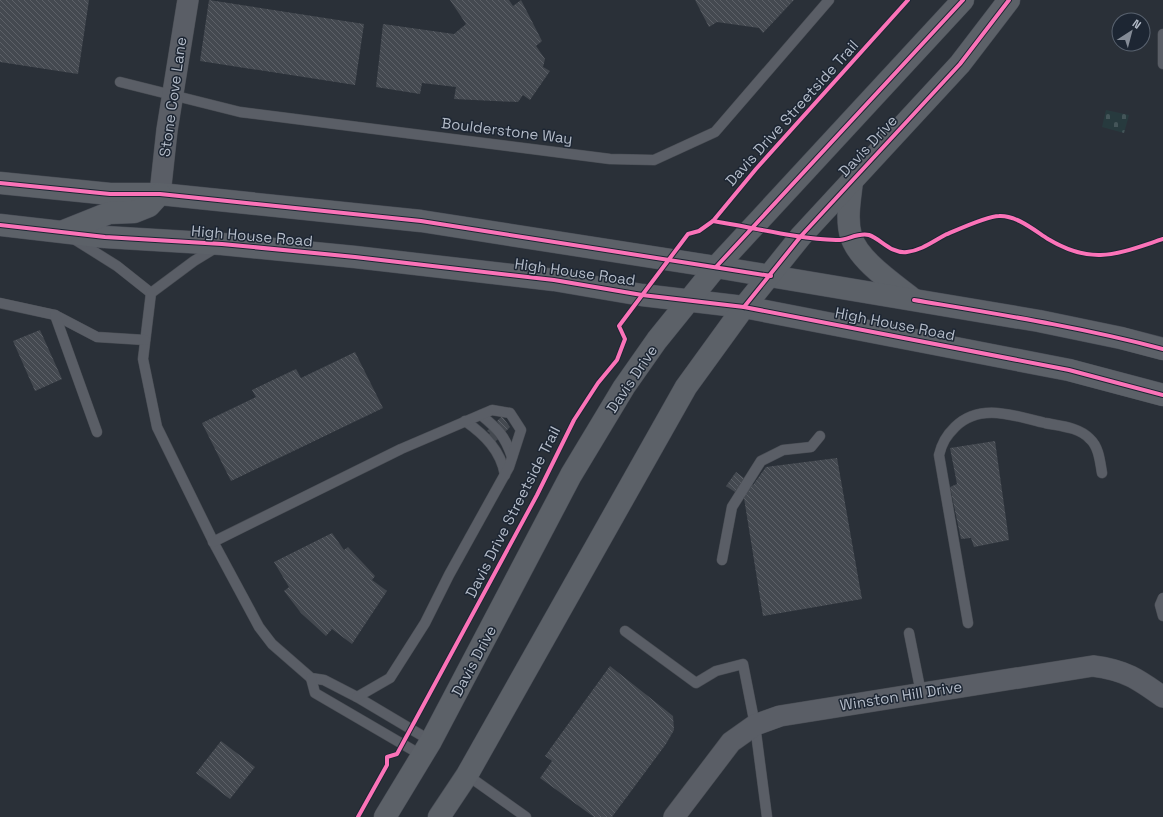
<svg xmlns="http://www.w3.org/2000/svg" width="1163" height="817" viewBox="0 0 1163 817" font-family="'Space Grotesk',sans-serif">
<defs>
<pattern id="cemetery-stones" width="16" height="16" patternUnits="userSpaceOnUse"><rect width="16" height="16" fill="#273a3e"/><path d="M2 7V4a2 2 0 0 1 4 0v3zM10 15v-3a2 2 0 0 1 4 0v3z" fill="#445559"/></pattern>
<pattern id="building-back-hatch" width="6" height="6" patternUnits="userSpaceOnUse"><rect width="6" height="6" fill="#444950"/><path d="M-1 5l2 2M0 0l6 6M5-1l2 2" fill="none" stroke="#5d6168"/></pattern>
</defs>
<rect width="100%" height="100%" fill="#2a3038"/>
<path fill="url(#cemetery-stones)" d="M1106 110 1129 115 1124 133 1102 127Z"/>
<g fill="url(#building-back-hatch)">
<path d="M0 0H89L78 74 0 62Z"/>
<path d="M209 0 364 24 355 85 200 61Z"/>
<path d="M450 0H509L513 6 521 0 542 41 536 46 545 59 543 67 550 71 530 100 523 95 518 102 454 99 456 87 422 83 420 94 376 87 383 24 454 34 466 24Z"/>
<path d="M695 0H794L763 33 759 28 717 22 709 27Z"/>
<path d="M40 330 62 379 35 391 13 341Z"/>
<path d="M355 352 383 408 231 481 202 423 256 397 252 390 296 369 301 378Z"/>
<path d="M502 416 510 427 505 432 498 426 499 424 497 421Z"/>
<path d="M491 427 501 437 493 443 487 437 490 433 487 431Z"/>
<path d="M995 441 1009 540 974 547 971 538 961 539 950 487 957 484 950 448Z"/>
<path d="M837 458 862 599 763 616 744 498 726 486 736 472 753 485 766 467Z"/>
<path d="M332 533 344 550 348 547 375 576 372 580 387 591 352 644 332 629 326 636 301 613 284 591 289 587 274 562Z"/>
<path d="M610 666 673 716 674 730 666 744 612 817H594L540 778 552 761 545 756Z"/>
<path d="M221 741 255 767 230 799 196 773Z"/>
</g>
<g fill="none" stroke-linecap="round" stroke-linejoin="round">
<defs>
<g id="lane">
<path d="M1163 34V64"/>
<path d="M120 82 240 112 610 159 654 160 715 132 829 0"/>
<path d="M74 239 117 266 151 293"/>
<path d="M217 247 194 261 151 293 143 359 157 427 216 547 259 627 272 644 311 678 324 680 357 697 431 741"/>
<path d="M0 303 55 315 97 337 145 340"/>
<path d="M55 315 97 432"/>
<path d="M481 415C498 429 505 436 512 457"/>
<path d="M465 421C485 435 501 451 505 475"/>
<path d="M213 542 401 449 492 410 510 413 521 430 509 467 449 575 425 623 390 678 357 697"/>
<path d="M722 560 732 507 761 461 783 450 811 447 820 436"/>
<path d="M1163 598 1160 605 1163 616"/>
<path d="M968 623 939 455C942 443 946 436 955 427 980 402 1015 416 1045 423 1060 426 1079 427 1090 439 1099 447 1100 462 1102 473"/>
<path d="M625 631 696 683 716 671 743 664 755 725 767 817"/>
<path d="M909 633 921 693"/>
<path d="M311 678 315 693 423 756"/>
<path d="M467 775 526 817"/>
</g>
<g id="street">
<path d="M160 194 167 130 188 0"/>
<path d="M674 817 731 742 755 725 780 716 1093 666C1125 670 1138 679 1163 697"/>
</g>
<g id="primary">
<path d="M852 181C850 199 846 219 851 236 858 260 894 284 913 299"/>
<path d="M0 183 110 194H160L421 221 716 267 1039 321 1121 338 1163 349"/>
<path d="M0 225 105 237 222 244 355 257 554 280 642 295 744 307 1069 370 1163 395"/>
<path d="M64 231 109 213 134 212 149 206 160 194"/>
<path d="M385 817 431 741 571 475 624 387 657 340 716 267 963 0"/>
<path d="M439 817 467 775 686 387 744 307 801 236 960 64 1009 0"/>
</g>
</defs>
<use href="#lane" stroke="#484c53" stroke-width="11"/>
<use href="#street" stroke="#484c53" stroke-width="22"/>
<use href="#primary" stroke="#484c55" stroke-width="23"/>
<use href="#lane" stroke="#5a5e66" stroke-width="10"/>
<use href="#street" stroke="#5a5e66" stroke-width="21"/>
<use href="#primary" stroke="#5c6168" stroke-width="22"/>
<defs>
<g id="cycleway">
<path d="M0 183 110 194H160L421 221 771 276"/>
<path d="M713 221C751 227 798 239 836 240 847 241 857 232 869 235 881 239 891 254 907 252 922 250 932 242 945 235 957 230 987 216 999 216 1016 215 1034 230 1048 239 1093 266 1117 254 1163 239"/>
<path d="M0 225 105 237 222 244 355 257 554 280 642 295 744 307 1069 370 1163 395"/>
<path d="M716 267 963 0"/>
<path d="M914 300C997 314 1081 327 1163 349"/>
<path d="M744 307 801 236 960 64 1009 0"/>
<path d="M358 817 387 765V757L397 754 537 495 574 420 598 383 617 360 625 339 619 326 688 234 699 231 713 221 756 169 908 0"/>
</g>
</defs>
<use href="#cycleway" stroke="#1d2633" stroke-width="6"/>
<use href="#cycleway" stroke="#fb73b8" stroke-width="4"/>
</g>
<g text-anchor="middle" stroke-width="3" stroke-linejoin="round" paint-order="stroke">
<g font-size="15" fill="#b4bcc9" stroke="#1d2633">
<text transform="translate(173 97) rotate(-82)" y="5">Stone Cove Lane</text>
<text transform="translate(792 113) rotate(-48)" y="5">Davis Drive Streetside Trail</text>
<text transform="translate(507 131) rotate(7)" y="5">Boulderstone Way</text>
<text transform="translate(868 146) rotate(-47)" y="5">Davis Drive</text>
<text transform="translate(252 236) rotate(5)" y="5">High House Road</text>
<text transform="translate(575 272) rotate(8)" y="5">High House Road</text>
<text transform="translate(895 324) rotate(11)" y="5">High House Road</text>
<text transform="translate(632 379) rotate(-56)" y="5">Davis Drive</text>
<text transform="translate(513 512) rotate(-63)" y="5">Davis Drive Streetside Trail</text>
<text transform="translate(474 661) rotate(-62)" y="5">Davis Drive</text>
<text transform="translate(901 696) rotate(-9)" y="5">Winston Hill Drive</text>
</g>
</g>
<g transform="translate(1131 32) rotate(36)"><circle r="19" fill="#1d2633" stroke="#59626f"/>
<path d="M0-3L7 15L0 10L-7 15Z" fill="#848b96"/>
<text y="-6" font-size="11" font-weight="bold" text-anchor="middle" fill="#b4bcc9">N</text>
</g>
</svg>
